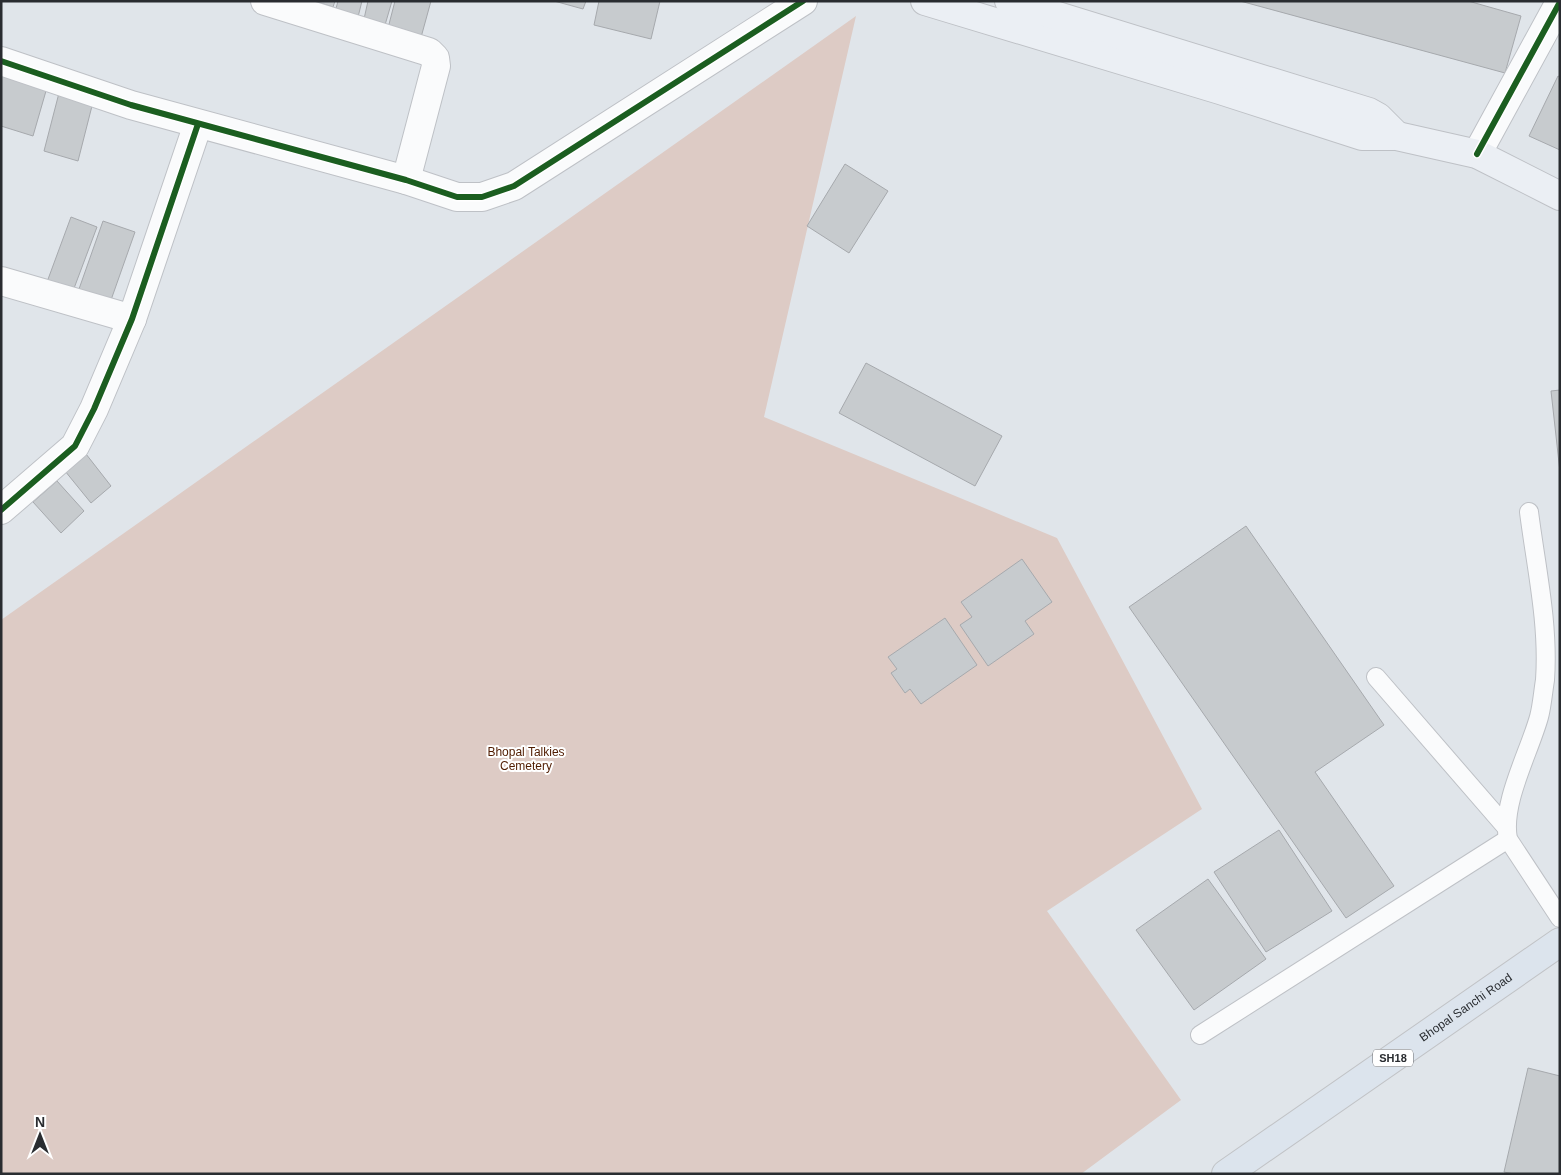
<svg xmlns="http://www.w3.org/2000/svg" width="1561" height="1175" viewBox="0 0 1561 1175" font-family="Arial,sans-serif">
<rect width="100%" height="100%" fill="#e0e5ea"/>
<path fill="#ddcbc5" d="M856 16 764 417 1057 538 1202 809 1047 911 1181 1100 1081 1174H1V620Z"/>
<g fill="#c7cbce" stroke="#a6a9ad">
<path d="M314 1H335L333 7Z"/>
<path d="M338 1H362L357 21 334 16Z"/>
<path d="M368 1H392L385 25 364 19Z"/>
<path d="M395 1H431L420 41 387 32Z"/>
<path d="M554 1H586L583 9Z"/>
<path d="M599 1H660L651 39 594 25Z"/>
<path d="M1240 1H1468L1521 16 1505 73Z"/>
<path d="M1 70 48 84 33 136 1 126Z"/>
<path d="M1558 76 1560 77V150L1529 136Z"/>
<path d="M59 93 93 102 78 161 44 151Z"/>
<path d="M845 164 888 191 849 253 807 226Z"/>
<path d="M71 217 97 227 73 291 47 282Z"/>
<path d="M103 221 135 232 111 300 79 289Z"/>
<path d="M866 363 1002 436 975 486 839 413Z"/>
<path d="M1560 390V472L1551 391Z"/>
<path d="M86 454 111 486 91 503 65 471Z"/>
<path d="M57 481 84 511 61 533 33 502Z"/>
<path d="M1246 526 1384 725 1315 772 1394 886 1346 918 1129 607Z"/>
<path d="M1022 559 1052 602 1025 621 1034 634 988 666 960 625 972 617 961 602Z"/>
<path d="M945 618 977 665 921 704 910 689 905 693 891 673 897 669 888 657Z"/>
<path d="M1279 830 1332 911 1266 952 1214 872Z"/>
<path d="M1208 879 1266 959 1194 1010 1136 930Z"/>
<path d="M1528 1068 1560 1076V1174H1514L1504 1172Z"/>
</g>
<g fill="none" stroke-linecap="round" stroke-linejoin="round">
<defs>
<g id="service">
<path d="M1529 512C1536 567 1549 624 1545 680 1543 692 1542 706 1539 717 1529 753 1501 803 1508 839L1560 918"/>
<path d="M1376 677 1506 827"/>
<path d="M1200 1035 1508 839"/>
</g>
<g id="minor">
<path d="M265 1 429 52 435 58 436 66 406 180"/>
<path d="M1 61 131 105 406 180 457 197H482L514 186 803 1"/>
<path d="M1477 154 1560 2"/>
<path d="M1 281 132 319"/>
<path d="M1 510 75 446 94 409 132 319 198 124"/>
</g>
<g id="secondary">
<path d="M925 1 1220 90 1362 136H1397L1477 154 1560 196"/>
<path d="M1009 1 1369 112 1378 117 1397 136"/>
</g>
<g id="primary">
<path id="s1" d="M1226 1174 1560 942"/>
</g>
</defs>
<use href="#service" stroke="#bec1c6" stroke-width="20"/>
<use href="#minor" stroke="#bec1c6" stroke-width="30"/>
<use href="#secondary" stroke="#bec1c6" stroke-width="30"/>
<use href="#primary" stroke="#c1c3c6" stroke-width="30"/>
<use href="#service" stroke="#fafbfc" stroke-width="18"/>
<use href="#minor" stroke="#fafbfc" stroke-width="28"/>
<use href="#secondary" stroke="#ebeff4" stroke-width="28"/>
<use href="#primary" stroke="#dce4ed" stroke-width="28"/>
<defs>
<g id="cycleway">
<path d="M1 61 131 105 406 180 457 197H482L514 186 803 1"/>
<path d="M1477 154 1560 2"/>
<path d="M1 510 75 446 94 409 132 319 198 124"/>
</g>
</defs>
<use href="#cycleway" stroke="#fff" stroke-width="9"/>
<use href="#cycleway" stroke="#1b5e20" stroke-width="6"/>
</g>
<g text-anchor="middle" stroke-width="4" stroke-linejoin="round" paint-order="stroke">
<rect fill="#fff" stroke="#696b6e" stroke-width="1" x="1373" y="1049.5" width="40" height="17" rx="4"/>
<g font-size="11" font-weight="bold" fill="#292c30">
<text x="1393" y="1062">SH18</text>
</g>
<g font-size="12" fill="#501c00" stroke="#fff">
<text x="526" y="756">Bhopal Talkies<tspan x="526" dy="14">Cemetery</tspan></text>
</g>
<g font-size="12" fill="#292c30" stroke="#fff">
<text dy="4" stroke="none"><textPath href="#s1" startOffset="292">Bhopal Sanchi Road</textPath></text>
</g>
</g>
<rect width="1561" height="1175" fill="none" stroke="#292c30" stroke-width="5"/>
<g transform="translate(40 1135)" stroke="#ffffff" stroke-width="4" paint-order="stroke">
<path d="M0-4L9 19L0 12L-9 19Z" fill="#292c30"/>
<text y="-8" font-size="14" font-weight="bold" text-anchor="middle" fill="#292c30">N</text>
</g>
</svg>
